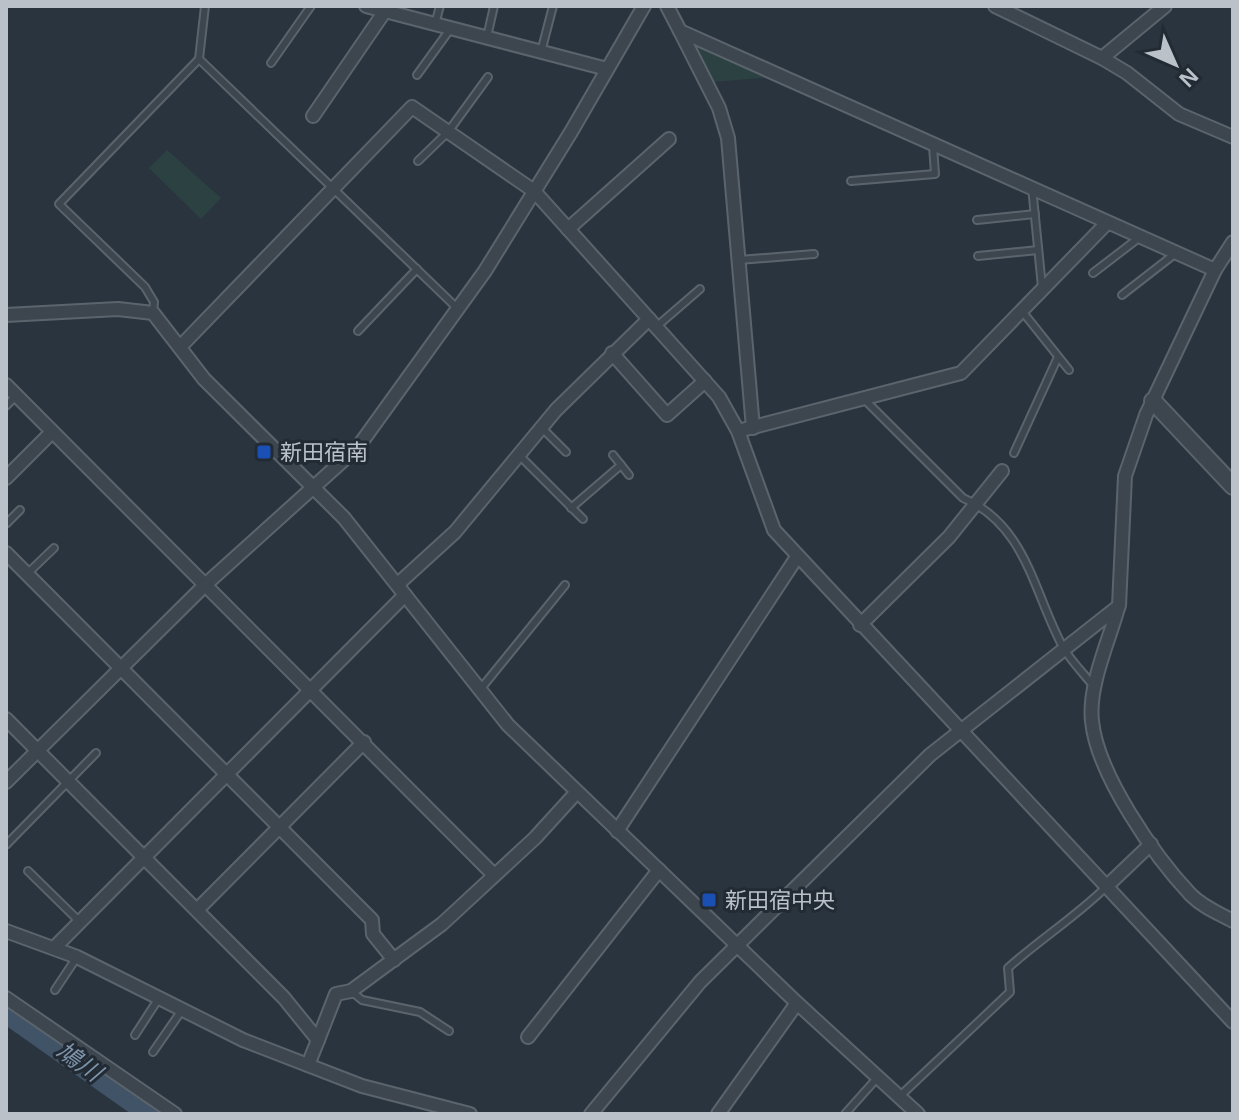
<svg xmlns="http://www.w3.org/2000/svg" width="1239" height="1120" viewBox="0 0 1239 1120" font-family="Arial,'Noto Sans JP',sans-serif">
<rect width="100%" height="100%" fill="#29343f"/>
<g fill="#2c4141">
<path d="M693 41 772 77 713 82Z"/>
<path d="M167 150 221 198 201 219 149 168Z"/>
</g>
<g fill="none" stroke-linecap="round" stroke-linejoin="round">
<path stroke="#415366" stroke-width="24" d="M6 1011 152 1114"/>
<defs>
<g id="service">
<path d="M205 6 199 59 457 308"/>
<path d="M435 24 440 6"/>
<path d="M487 37 494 6"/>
<path d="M541 52 553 6"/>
<path d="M271 63 311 6"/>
<path d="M417 75 451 28"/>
<path d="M418 161 448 132 488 77"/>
<path d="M851 181 935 174 933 146"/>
<path d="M1032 187 1042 287"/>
<path d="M977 220 1035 214"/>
<path d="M978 256 1038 250"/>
<path d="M739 260 814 254"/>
<path d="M1093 273 1140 237"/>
<path d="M1122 295 1176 253"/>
<path d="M1022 311 1069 370"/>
<path d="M153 313 154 302 145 287 59 204 199 59"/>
<path d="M656 327 700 289"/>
<path d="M358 331 417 269"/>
<path d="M864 399 963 498C1027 525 1034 595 1064 649 1072 662 1085 675 1095 688"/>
<path d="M6 406 16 396"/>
<path d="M541 427 566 452"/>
<path d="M1014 453 1058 357"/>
<path d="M519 455 583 519"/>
<path d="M613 455 629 475"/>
<path d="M571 508 621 465"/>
<path d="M6 524 20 510"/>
<path d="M28 573 54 548"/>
<path d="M479 691 565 585"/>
<path d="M6 845 96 753"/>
<path d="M28 871 80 922"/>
<path d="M55 990 77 957"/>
<path d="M351 991 362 1000 420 1012 449 1031"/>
<path d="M135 1035 159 998"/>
<path d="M153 1052 182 1010"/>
<path d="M900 1096 1010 992 1008 968C1040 939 1077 916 1107 886"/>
<path d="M845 1114 878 1077"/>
</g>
<g id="minor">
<path d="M366 6 607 69"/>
<path d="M667 6 680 31 1215 270"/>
<path d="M995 6 1102 58 1127 73 1179 114 1233 137"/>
<path d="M680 31 719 108 728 138 753 428"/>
<path d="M1102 58 1165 6"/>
<path d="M313 116 385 11"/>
<path d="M568 229 669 139"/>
<path d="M6 315 118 309 153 313 204 379 344 518 508 725 797 1003 918 1114"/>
<path d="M180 347 412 107 534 191 719 397 738 431 774 530 1233 1022"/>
<path d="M612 353 667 415 705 381"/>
<path d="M6 385 493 874"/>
<path d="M738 431 961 373 1107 223"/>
<path d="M6 478 52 432"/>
<path d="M6 553 372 920 373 934 394 960"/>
<path d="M398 584 455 532 556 410 649 319"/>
<path d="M1118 608C1109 641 1088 686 1092 721 1097 774 1155 857 1191 895 1203 907 1218 913 1233 921"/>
<path d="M860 625 949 537 1002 471"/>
<path d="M6 719 284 998 318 1040 308 1065"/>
<path d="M6 782 205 585 358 447 485 271 571 132 644 6"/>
<path d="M617 831 797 557"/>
<path d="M1107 886 1151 844"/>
<path d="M197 910 364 742"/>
<path d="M6 931 77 957 243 1040 362 1086 470 1114"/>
<path d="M55 947 405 595"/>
<path d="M6 998 175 1114"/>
<path d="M528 1037 659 870"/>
<path d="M318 1040 336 994 351 991 442 924 535 838 576 793"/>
<path d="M591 1114 700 982 930 755 1119 606 1125 476 1146 415 1215 270 1233 242"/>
<path d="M718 1114 797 1003"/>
</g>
<path id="tertiary" d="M1153 401 1233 486"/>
</defs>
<use href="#service" stroke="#5b646c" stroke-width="10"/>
<use href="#minor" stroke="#5b646c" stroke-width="16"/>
<use href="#tertiary" stroke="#5b646c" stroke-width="20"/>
<use href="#service" stroke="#3d464f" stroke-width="6"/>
<use href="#minor" stroke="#3d464f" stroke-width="12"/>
<use href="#tertiary" stroke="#3d464f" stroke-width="16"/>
</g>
<g fill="#1a4fb4" stroke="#222b34" stroke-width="3">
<rect x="256" y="444" width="16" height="16" rx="4"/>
<rect x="701" y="892" width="16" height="16" rx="4"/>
</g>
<g text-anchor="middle" stroke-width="6" stroke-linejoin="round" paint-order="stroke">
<g font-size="22" fill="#bac1c9" stroke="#222b34" text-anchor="start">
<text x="280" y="460">新田宿南</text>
<text x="725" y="908">新田宿中央</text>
</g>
<g font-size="24" font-style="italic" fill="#7e93a9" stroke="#222b34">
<text transform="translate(79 1062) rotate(35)" y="8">鳩川</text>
</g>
</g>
<rect width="1239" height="1120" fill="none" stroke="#bac1c9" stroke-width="16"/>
<g transform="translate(1175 64) rotate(135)" stroke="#222b34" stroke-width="6" paint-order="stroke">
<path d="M0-6L14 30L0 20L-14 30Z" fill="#bac1c9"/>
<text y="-12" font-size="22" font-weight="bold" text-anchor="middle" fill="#bac1c9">N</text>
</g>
</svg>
